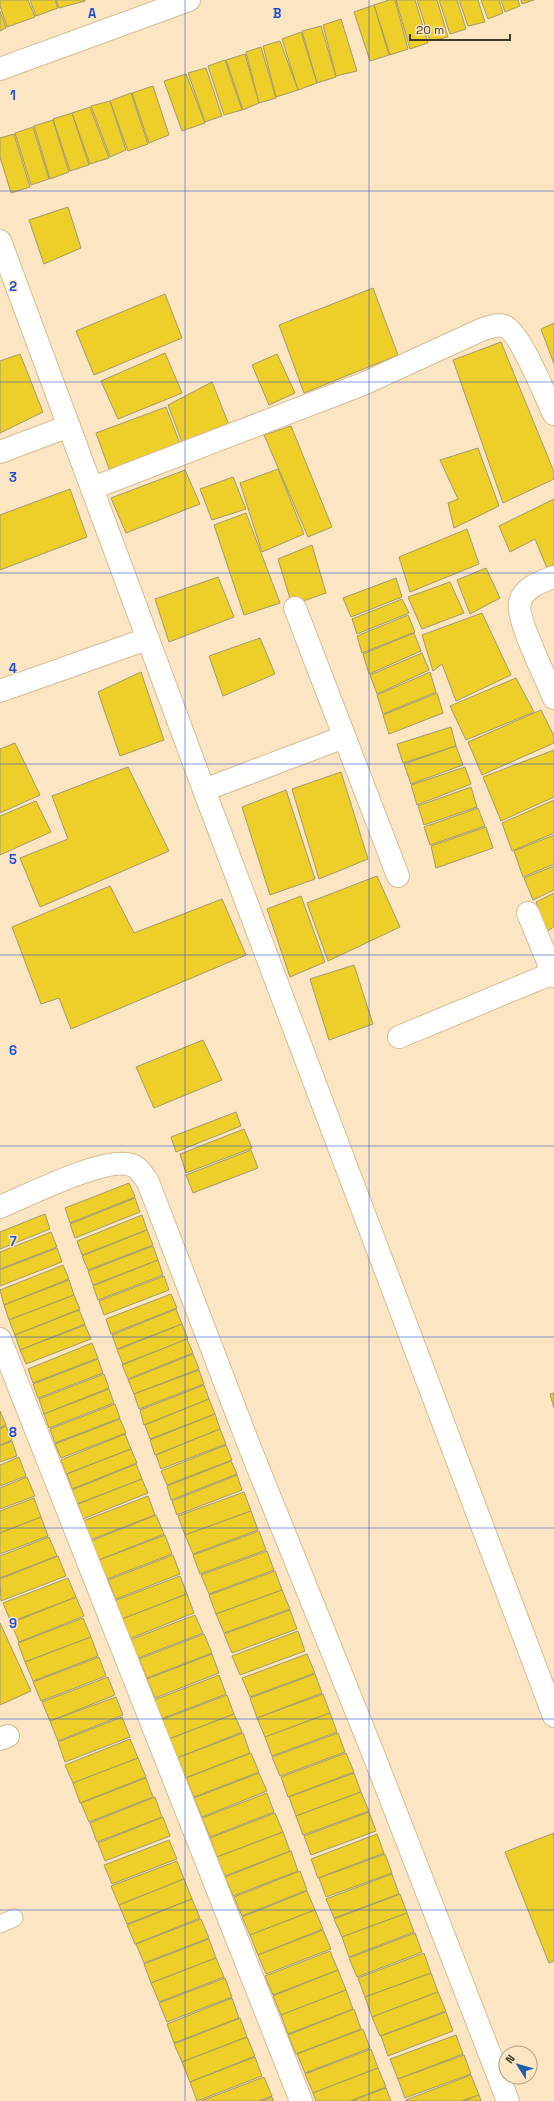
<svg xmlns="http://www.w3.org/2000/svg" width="554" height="2101" viewBox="0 0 554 2101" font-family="'Space Grotesk',sans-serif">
<rect width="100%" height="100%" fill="#fce5c2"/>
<g fill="#eece28" stroke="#a3996a">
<path d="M0 0H28L35 17 7 27 0 6Z"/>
<path d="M30 0H55L58 8 36 16Z"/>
<path d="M56 0H85V1L59 8Z"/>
<path d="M389 0H395L408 49 390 55 374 5Z"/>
<path d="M396 0H415L428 43 410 49Z"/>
<path d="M417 0H437L448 37 430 41Z"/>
<path d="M439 0H457L466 29 450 34Z"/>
<path d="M459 0H478L485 22 468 26Z"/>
<path d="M481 0H499L503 13 488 19Z"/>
<path d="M501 0H518L520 6 505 12Z"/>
<path d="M521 0H534L522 4Z"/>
<path d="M374 5 389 55 370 61 354 12Z"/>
<path d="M0 11 6 28 0 31Z"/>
<path d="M341 19 357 71 336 76 323 25Z"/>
<path d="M321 26 336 77 317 83 302 31Z"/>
<path d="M301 32 317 83 298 90 282 39Z"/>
<path d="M280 41 298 90 276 97 263 46Z"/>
<path d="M261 47 276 98 259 103 246 52Z"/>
<path d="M245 54 259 103 243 110 226 60Z"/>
<path d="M225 60 242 110 224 115 208 66Z"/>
<path d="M206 68 222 116 205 122 188 73Z"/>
<path d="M186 74 205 123 182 131 164 81Z"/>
<path d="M153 86 169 135 149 143 132 93Z"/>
<path d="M131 93 148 144 128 151 110 101Z"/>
<path d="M110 101 126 150 110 157 91 106Z"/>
<path d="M90 107 109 158 90 164 72 113Z"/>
<path d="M72 113 89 165 70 171 53 119Z"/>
<path d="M53 120 69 172 50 179 34 126Z"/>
<path d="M33 127 49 179 31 185 15 133Z"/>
<path d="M14 134 30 187 11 193 0 157V138Z"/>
<path d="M68 207 81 248 44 264 29 220Z"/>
<path d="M373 288 398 355 304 393 279 325Z"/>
<path d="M165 294 182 338 94 375 76 331Z"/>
<path d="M554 323V364L541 329Z"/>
<path d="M501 342 554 472V479L503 503 453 360Z"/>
<path d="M165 353 182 393 118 419 101 381Z"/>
<path d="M20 354 43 412 0 433V361Z"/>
<path d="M277 354 295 393 269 405 252 365Z"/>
<path d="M212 382 229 425 183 445 168 405Z"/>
<path d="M166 407 181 446 112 477 96 433Z"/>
<path d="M291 426 332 527 308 537 264 435Z"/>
<path d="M478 448 499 506 454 528 448 503 458 499 440 460Z"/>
<path d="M278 469 304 534 262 552 240 483Z"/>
<path d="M185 470 200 504 126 533 111 498Z"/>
<path d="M233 477 246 509 212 520 200 489Z"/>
<path d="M70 489 87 537 0 570V515Z"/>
<path d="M554 499V564L547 568 535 539 510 552 499 526Z"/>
<path d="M246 513 280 603 244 615 214 525Z"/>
<path d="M467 529 479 564 410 592 399 557Z"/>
<path d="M312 545 326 593 292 605 278 559Z"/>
<path d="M486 568 500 598 470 614 457 580Z"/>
<path d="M218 577 234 617 169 642 155 599Z"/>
<path d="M396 578 402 597 351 617 343 598Z"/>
<path d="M450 582 464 613 422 629 408 597Z"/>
<path d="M402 599 409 613 357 634 352 619Z"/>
<path d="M482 613 511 675 456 701 442 664 433 671 422 635Z"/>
<path d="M408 615 415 632 362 653 357 636Z"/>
<path d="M414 633 421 651 369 674 363 654Z"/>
<path d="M260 638 275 674 223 696 209 656Z"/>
<path d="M422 653 429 670 377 694 370 675Z"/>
<path d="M141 672 164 740 120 756 98 692Z"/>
<path d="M430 672 436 692 383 714 377 695Z"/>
<path d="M516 678 534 712 466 740 450 706Z"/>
<path d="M437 693 443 713 389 734 383 715Z"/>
<path d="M541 710 554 736V743L482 775 468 742Z"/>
<path d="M451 727 456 746 403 763 397 744Z"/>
<path d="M15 743 40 795 0 813V749Z"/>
<path d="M456 746 463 765 411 784 404 764Z"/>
<path d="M554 750V797L501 821 483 777Z"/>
<path d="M128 767 169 851 40 907 20 858 68 839 52 796Z"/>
<path d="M465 767 471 784 417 805 411 785Z"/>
<path d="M341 772 368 859 319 879 292 789Z"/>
<path d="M471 787 477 807 424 825 418 806Z"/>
<path d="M286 790 315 879 270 895 242 807Z"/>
<path d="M554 800V833L512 851 502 823Z"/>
<path d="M36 801 51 832 0 855V816Z"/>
<path d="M478 808 485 826 430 845 424 827Z"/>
<path d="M486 827 493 848 436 868 431 846Z"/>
<path d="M554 835V864L523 877 514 851Z"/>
<path d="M554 866V890L533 900 524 878Z"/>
<path d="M377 876 400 927 328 961 307 903Z"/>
<path d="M110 886 134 933 222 899 246 955 71 1029 59 998 41 1004 12 927Z"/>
<path d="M554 893V927L547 931 536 902Z"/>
<path d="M301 896 325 962 290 977 267 909Z"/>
<path d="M354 965 373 1024 329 1040 310 979Z"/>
<path d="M203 1040 222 1080 154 1108 136 1067Z"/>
<path d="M236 1112 241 1126 176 1152 171 1137Z"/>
<path d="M244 1129 252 1148 186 1173 180 1154Z"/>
<path d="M251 1150 258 1168 193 1193 186 1175Z"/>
<path d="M129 1183 135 1197 70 1223 65 1208Z"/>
<path d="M135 1198 140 1212 75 1238 70 1224Z"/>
<path d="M45 1214 50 1229 0 1249V1232Z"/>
<path d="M142 1215 147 1230 82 1255 77 1241Z"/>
<path d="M147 1230 153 1245 88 1270 82 1256Z"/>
<path d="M51 1232 57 1247 0 1269V1252Z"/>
<path d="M153 1246 158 1260 93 1285 88 1271Z"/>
<path d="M57 1248 62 1262 0 1286V1270Z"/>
<path d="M158 1260 163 1275 98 1300 93 1286Z"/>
<path d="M63 1265 69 1279 4 1305 0 1290Z"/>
<path d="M164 1276 169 1290 104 1315 99 1301Z"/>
<path d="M69 1280 74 1295 9 1320 4 1305Z"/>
<path d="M171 1294 177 1308 111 1334 106 1319Z"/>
<path d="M74 1295 80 1309 15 1335 9 1320Z"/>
<path d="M176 1309 182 1324 117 1349 112 1335Z"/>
<path d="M79 1310 85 1324 20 1350 15 1335Z"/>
<path d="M182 1324 188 1339 123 1364 117 1350Z"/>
<path d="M85 1325 91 1339 26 1364 20 1350Z"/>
<path d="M187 1339 193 1353 128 1379 122 1365Z"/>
<path d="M92 1343 98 1358 33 1383 28 1369Z"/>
<path d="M193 1354 199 1369 134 1394 128 1380Z"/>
<path d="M98 1359 103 1373 38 1398 33 1384Z"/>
<path d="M199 1370 204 1384 139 1409 134 1394Z"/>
<path d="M104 1374 109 1388 44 1414 39 1399Z"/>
<path d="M204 1385 209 1399 144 1425 140 1410Z"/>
<path d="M109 1389 114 1403 49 1428 44 1414Z"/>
<path d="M554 1393V1408L550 1394Z"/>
<path d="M209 1399 215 1414 150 1439 145 1425Z"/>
<path d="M115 1404 120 1418 55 1443 50 1429Z"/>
<path d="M0 1411 6 1425 0 1428Z"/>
<path d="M215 1414 220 1429 155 1455 150 1440Z"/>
<path d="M120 1419 126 1433 61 1458 55 1444Z"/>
<path d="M6 1426 12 1440 0 1445V1429Z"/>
<path d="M220 1429 226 1444 161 1469 156 1455Z"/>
<path d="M125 1434 131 1449 66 1474 61 1460Z"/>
<path d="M12 1441 17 1456 0 1462V1446Z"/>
<path d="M226 1445 232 1460 167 1485 161 1471Z"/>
<path d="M131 1449 137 1463 72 1489 67 1474Z"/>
<path d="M19 1457 26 1476 0 1486V1465Z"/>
<path d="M231 1461 237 1474 171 1500 167 1486Z"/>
<path d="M136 1464 142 1479 77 1504 72 1490Z"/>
<path d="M237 1475 242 1490 177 1515 172 1501Z"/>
<path d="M27 1477 35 1496 0 1509V1488Z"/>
<path d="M142 1479 148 1493 83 1519 78 1504Z"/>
<path d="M244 1492 251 1511 185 1535 178 1516Z"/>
<path d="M148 1496 155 1515 90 1540 83 1521Z"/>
<path d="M34 1498 41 1517 0 1533V1511Z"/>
<path d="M251 1511 258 1530 193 1554 185 1535Z"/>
<path d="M156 1515 164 1534 99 1560 91 1541Z"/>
<path d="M41 1517 48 1536 0 1554V1533Z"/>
<path d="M259 1531 266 1550 200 1574 193 1555Z"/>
<path d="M165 1535 172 1554 107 1579 99 1560Z"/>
<path d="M49 1537 57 1556 0 1578V1556Z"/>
<path d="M267 1551 274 1570 209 1594 201 1575Z"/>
<path d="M173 1555 180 1574 116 1599 108 1580Z"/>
<path d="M58 1556 66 1576 1 1601 0 1579Z"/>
<path d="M275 1571 282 1590 216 1614 209 1595Z"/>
<path d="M180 1576 187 1594 122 1619 114 1601Z"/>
<path d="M68 1578 76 1597 11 1622 3 1603Z"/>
<path d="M282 1590 290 1609 224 1633 216 1614Z"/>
<path d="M187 1594 194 1613 129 1639 122 1619Z"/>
<path d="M76 1597 84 1616 19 1642 11 1623Z"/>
<path d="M290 1610 297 1629 232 1653 224 1634Z"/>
<path d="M195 1615 203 1633 138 1658 130 1640Z"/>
<path d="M83 1618 91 1637 25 1662 18 1643Z"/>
<path d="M0 1623 31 1691 0 1705Z"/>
<path d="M298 1631 305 1651 240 1675 232 1656Z"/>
<path d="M204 1634 212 1653 147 1678 139 1659Z"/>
<path d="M91 1637 98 1656 33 1681 25 1662Z"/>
<path d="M212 1654 219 1673 155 1698 147 1679Z"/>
<path d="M307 1654 315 1673 250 1697 242 1678Z"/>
<path d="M99 1657 106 1676 41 1701 33 1682Z"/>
<path d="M315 1674 322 1693 257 1718 250 1698Z"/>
<path d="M219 1675 226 1694 161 1719 154 1700Z"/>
<path d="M108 1677 115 1695 50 1721 42 1702Z"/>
<path d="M323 1694 330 1713 265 1737 257 1718Z"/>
<path d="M227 1695 234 1714 169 1739 161 1720Z"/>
<path d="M116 1697 123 1715 58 1741 50 1721Z"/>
<path d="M330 1713 337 1732 272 1756 265 1737Z"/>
<path d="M234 1714 242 1732 177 1758 169 1739Z"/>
<path d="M122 1717 130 1737 65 1762 58 1742Z"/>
<path d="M243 1733 250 1753 185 1778 177 1758Z"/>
<path d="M338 1733 345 1752 280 1776 272 1757Z"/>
<path d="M130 1739 138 1758 73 1783 65 1765Z"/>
<path d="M251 1753 259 1772 194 1797 186 1778Z"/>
<path d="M346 1753 354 1772 288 1797 281 1777Z"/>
<path d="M138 1758 146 1777 80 1803 73 1783Z"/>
<path d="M259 1773 267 1791 202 1817 194 1798Z"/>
<path d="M354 1773 361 1792 296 1816 289 1797Z"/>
<path d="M146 1778 153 1797 89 1822 81 1803Z"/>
<path d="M361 1792 369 1811 303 1835 296 1816Z"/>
<path d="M267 1793 274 1812 210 1837 202 1818Z"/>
<path d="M155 1797 162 1817 97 1842 90 1823Z"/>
<path d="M369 1812 376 1831 311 1855 304 1836Z"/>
<path d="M275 1813 283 1832 217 1857 210 1838Z"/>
<path d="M163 1817 170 1836 105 1861 98 1843Z"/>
<path d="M283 1832 290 1851 225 1876 217 1857Z"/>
<path d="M554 1833V1961L549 1963 505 1852Z"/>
<path d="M377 1834 384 1853 318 1878 311 1859Z"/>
<path d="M169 1840 177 1859 112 1884 104 1865Z"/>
<path d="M291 1851 298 1871 233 1896 225 1877Z"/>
<path d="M385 1854 392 1873 326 1897 319 1878Z"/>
<path d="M177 1861 184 1879 119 1905 111 1886Z"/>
<path d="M300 1871 307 1890 242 1916 234 1897Z"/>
<path d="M392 1874 399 1894 334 1918 326 1899Z"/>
<path d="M184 1879 192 1899 127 1924 119 1905Z"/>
<path d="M307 1891 315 1910 250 1935 242 1917Z"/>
<path d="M400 1894 407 1913 342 1937 334 1919Z"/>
<path d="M192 1899 200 1918 135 1944 127 1925Z"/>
<path d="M315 1910 323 1929 258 1955 250 1935Z"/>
<path d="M407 1913 414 1932 349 1957 342 1937Z"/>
<path d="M201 1919 209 1938 144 1963 136 1944Z"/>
<path d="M323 1930 331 1949 266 1974 258 1955Z"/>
<path d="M415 1933 422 1952 357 1977 349 1958Z"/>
<path d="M209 1939 216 1958 151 1983 144 1964Z"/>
<path d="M330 1951 338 1970 273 1995 265 1976Z"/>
<path d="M424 1953 431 1973 365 1997 358 1978Z"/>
<path d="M216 1958 224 1977 159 2002 151 1983Z"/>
<path d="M338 1970 346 1990 281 2015 273 1996Z"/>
<path d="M431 1973 438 1992 372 2017 365 1997Z"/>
<path d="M225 1978 232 1997 167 2022 159 2003Z"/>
<path d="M346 1990 353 2009 288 2034 281 2015Z"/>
<path d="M438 1992 446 2011 380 2036 372 2017Z"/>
<path d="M232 1998 239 2018 174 2043 167 2024Z"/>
<path d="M354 2009 361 2029 296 2054 288 2035Z"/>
<path d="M446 2012 453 2031 388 2056 381 2036Z"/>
<path d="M240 2018 247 2037 182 2062 174 2044Z"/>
<path d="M363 2029 370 2048 305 2073 297 2054Z"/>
<path d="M456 2035 463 2054 398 2079 390 2059Z"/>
<path d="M247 2037 255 2056 190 2082 182 2062Z"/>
<path d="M371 2049 378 2068 313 2093 305 2074Z"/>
<path d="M464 2055 471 2074 405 2098 398 2079Z"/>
<path d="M255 2057 262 2076 197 2101 190 2082Z"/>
<path d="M378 2068 386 2087 350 2101H316L313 2093Z"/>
<path d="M471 2075 479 2095 461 2101H406V2100Z"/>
<path d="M264 2077 272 2096 258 2101H201Z"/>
<path d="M386 2088 391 2101H351Z"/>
<path d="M479 2095 481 2101H463Z"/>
<path d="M272 2097 274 2101H260Z"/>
</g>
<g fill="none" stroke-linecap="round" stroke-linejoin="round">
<defs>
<path id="lane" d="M0 1924 14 1918"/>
<g id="street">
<path d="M0 69 189 0"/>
<path d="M0 241 204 790 554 1716"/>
<path d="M0 452 69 426"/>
<path d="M93 488 363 384 483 329C490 327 497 324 504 326 520 331 546 398 554 414"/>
<path d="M554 577C541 582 524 587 520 602 515 617 547 680 554 698"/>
<path d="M295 608 398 876"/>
<path d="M0 691 147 639"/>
<path d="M204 790 344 737"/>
<path d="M528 913 554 976"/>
<path d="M399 1037 553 973"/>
<path d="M0 1207C27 1196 105 1156 131 1165 139 1167 143 1175 148 1182L250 1448 371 1748 508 2101"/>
<path d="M0 1339 301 2101"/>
<path d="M0 1739 8 1736"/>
</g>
</defs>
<use href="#lane" stroke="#d8bc92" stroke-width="19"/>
<use href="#street" stroke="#d8bc92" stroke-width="24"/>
<use href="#lane" stroke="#fff" stroke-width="17"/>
<use href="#street" stroke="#fff" stroke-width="22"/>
</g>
<path fill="none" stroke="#1d4ed8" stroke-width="1" stroke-opacity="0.55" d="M185 0V2101M369 0V2101M0 191H554M0 382H554M0 573H554M0 764H554M0 955H554M0 1146H554M0 1337H554M0 1528H554M0 1719H554M0 1910H554"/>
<g font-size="13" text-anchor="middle" font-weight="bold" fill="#1d4ed8" stroke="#fce5c2" stroke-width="3" stroke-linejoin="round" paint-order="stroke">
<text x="92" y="18">A</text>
<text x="277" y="18">B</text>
<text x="13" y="100">1</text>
<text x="13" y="291">2</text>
<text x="13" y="482">3</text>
<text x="13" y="673">4</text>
<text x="13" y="864">5</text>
<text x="13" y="1055">6</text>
<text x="13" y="1246">7</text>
<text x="13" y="1437">8</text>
<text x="13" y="1628">9</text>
</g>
<g transform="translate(518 2065) rotate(307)"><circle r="19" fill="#fce5c2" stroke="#b29f83"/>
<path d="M0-3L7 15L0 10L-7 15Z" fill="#1e5cad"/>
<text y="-6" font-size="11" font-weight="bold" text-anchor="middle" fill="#423725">N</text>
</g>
<path d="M410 34v6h100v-6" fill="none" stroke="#423725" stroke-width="2"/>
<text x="416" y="34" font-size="12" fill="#423725" stroke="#fce5c2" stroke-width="3" paint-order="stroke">20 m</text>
</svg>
